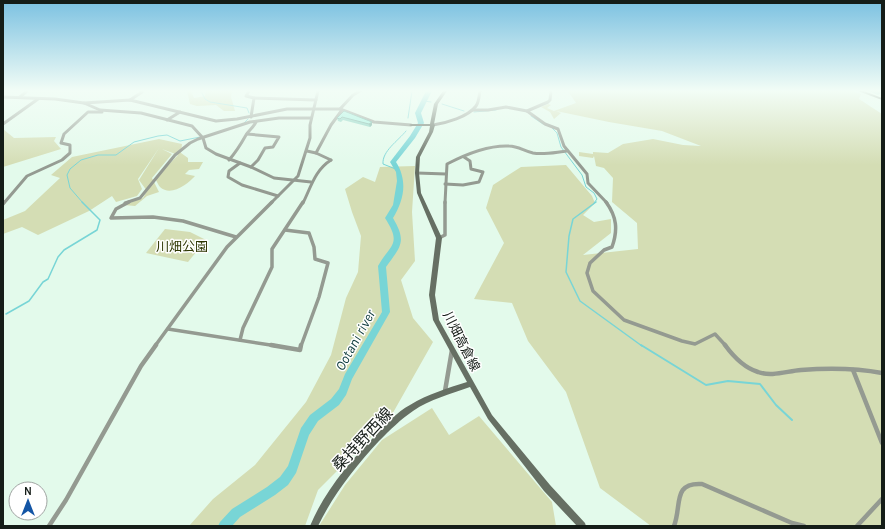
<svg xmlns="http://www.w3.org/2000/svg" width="885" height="529" viewBox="0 0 885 529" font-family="Karla,'Noto Sans JP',sans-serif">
<rect width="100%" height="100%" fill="#e3faeb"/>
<g fill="#d4ddb4">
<path d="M187 91H191L194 98 205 96 206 91H232L231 97 235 111H224L216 105 197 106 190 104Z"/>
<path d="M568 91H852L861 94 859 99 882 114V526H651L600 488 566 392 528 341 512 303 474 299 504 243 486 208 493 185 521 167 566 165 592 196 595 203 583 215 594 222 611 219V233L583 255 638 249 637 223 612 202 613 178 604 168 596 166 594 156 593 158 579 156V152L593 154V152L608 153 623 144 653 139 683 145 701 146 662 131 609 122 556 111 561 113 554 119 550 112 541 107 548 104 551 105 547 108 554 111 576 103Z"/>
<path d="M3 129 14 138 56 137 54 141 61 149 3 167Z"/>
<path d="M159 139 182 144 181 153 188 158V162H203L199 169 189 170 185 174 195 176C188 184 171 197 160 187 158 185 157 181 155 179L178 155 162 149 172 154 152 178 159 192 147 196 135 206 124 205 143 198 147 191 139 180 159 148 138 179 142 189 137 196 116 202 112 196 89 211 38 235 22 227 3 234V220L25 211 60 178 51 175 72 157Z"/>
<path d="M415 166 412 212 415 261 401 280 413 318 433 342 390 418 318 490 305 526H189L213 499 255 465 306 402 331 355 346 298 358 272 361 236 352 212 345 189 363 177 375 182 380 167Z"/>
<path d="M165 229 190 232 206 240 188 262 146 253Z"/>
<path d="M432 408 449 435 479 416 552 502 556 526H319L345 485 382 440Z"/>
</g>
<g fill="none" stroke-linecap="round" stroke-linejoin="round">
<g stroke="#78d5d6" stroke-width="1">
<path d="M201 91 205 99 210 102 247 108 249 113"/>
<path d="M424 101 431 102"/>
<path d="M442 104 464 111"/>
<path d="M474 112 496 110"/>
<path d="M531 116 543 124"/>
<path d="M408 118 412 91"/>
<path d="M244 123 248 119"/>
<path d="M552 128 557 133 561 147 582 175 586 187 594 193 597 199 594 203"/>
<path d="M398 170 383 164C382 151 398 141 406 131"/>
<path d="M83 203 70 188 67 175 70 169 81 160 98 155H116L134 142 158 136 167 135 180 141 200 137"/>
</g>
<g stroke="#78d5d6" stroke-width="1.5">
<path d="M596 202 573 219 569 236 566 272 580 301 642 346"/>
<path d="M6 314 29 301 43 282 48 279 58 257 64 250 97 230 100 220 82 202"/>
</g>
<path stroke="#78d5d6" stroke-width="2" d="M641 345 706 385 728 381 760 384 776 405 792 420"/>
<path fill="#78d5d6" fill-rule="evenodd" d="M426 91H432L421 113 424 123 415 138 396 162C408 181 404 200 393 218 407 242 401 246 386 267L390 312 352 379 346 395 339 405 318 421 309 435 296 473 288 485 275 495 240 517 232 526H218L220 522 232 509 267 487 280 477 288 466 301 428 310 415 331 399 339 389 345 374 382 312 378 266C391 243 402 245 385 218L393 205 397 181 396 172 390 162 410 136 418 123 415 113Z"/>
<g stroke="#949a91" stroke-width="3">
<path d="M249 91 246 96 254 98 251 117"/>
<path d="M3 97 55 99 84 103 130 100 216 121 237 119 287 109H340L374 122 411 125"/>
<path d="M20 97 27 91"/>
<path d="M254 98 316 100"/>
<path d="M130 100 142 92 141 91"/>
<path d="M84 103 100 110 141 113 192 126 203 138 206 148 216 154 251 167 274 178 311 182"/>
<path d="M340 109 353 95 360 91"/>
<path d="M473 110H488L506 107 527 111 545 124 558 129 564 146 587 174 588 183 607 203"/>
<path d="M527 111 548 102 550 100 551 91"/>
<path d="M167 120 180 112"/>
<path d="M3 124 38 99"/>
<path d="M433 125C446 123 468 117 476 106 479 102 479 96 480 91"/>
<path d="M247 134 279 137 273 147 265 148 258 160 251 167"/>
<path d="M307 151 316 153 331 160"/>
<path d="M316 153 331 125 342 110"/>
<path d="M229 160C236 152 241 144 246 135 249 130 253 128 256 122"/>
<path d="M240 163 229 171 228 177 242 185 278 196"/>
<path d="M417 173 446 174"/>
<path d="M445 184 463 185 479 182 483 172 471 169 470 161 464 157"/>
<path d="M4 203 27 176 62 160 70 153V145L61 143 64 134 88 112H102"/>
<path d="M125 203 140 198 175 155 190 143 198 139 250 122 279 118H311"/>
<path d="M271 203 298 176 310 138V125L318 91"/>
<path d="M303 203C311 187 315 170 331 160"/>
<path d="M445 203 447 164C466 154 487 145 509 146 518 146 524 151 533 153 544 155 556 152 567 151"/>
</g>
<g stroke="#949a91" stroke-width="3.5">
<path d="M129 202 116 209 111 218 153 217 183 221 236 237"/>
<path d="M606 202C617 217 618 230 612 247L604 250 590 263 587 273 593 291 624 320 682 341 695 344 715 334 726 346"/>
<path d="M3 204 4 202"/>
<path d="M285 230 309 233 314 247 315 259 328 263 319 297 301 346"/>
<path d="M439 238 445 235V202"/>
<path d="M168 329 277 346"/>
<path d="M240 340 243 328 272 267V249L303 202"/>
<path d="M155 346 227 247 272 202"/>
</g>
<g stroke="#949a91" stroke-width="4.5">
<path d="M271 345 300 350 301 345"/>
<path d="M725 345C733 356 745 368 758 372 772 377 787 371 801 370 828 368 855 368 882 373"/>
<path d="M853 370 882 443"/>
<path d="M445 391 452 350"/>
<path d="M49 526 66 500 141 366 156 345"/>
<path d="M674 526C682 506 672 482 702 484L792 523 804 526"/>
<path d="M857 526 882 499"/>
</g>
<path fill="#666f63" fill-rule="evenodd" d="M443 91H447L438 104 434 124 435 125 433 132 420 157 419 173 421 193 442 238 435 295 439 320 492 415 550 485 585 523 586 526H577L544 491 488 419 470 387C451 394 430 399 413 411 401 419 390 430 379 441 355 467 333 495 318 526H310C324 492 350 461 376 435 386 424 397 412 410 405 428 394 448 388 467 382L433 320 429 295 436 238 417 193 415 173 416 157 429 132 430 126H411L409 125 411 124H430L434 104Z"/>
<path fill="#475144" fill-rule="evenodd" d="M858 91H864L882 98V100Z"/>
</g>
<g fill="#86d0bf">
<path d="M869 91H882V92L878 95Z"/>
<path d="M344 111 372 122V125L370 127 343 120 341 122 338 121 337 118Z"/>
</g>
<path fill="#6da99b" d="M372 122V125L370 127 369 124Z"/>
<path fill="#9cf2de" stroke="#6da99b" d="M344 111 372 122 369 124 342 117 340 119 337 118Z"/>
<linearGradient id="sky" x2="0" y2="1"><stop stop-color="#7bc1e1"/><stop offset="0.55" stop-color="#f2fdf6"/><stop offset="1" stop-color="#f2fdf6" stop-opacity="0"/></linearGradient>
<rect width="885" height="165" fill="url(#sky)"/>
<g text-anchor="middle" stroke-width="3" stroke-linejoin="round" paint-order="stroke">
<g font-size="13" fill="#2e3602" stroke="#fff">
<text x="182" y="251">川畑公園</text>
</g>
<g font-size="13" fill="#151d18" stroke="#fff">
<text transform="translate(462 341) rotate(63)" y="5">川畑高倉線</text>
</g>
<g font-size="14" font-style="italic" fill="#0f3c3d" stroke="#fff">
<text transform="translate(355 340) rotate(-61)" y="5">Ootani river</text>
</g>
<g font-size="16" fill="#151d18" stroke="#fff">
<text transform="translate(362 439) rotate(-47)" y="6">桑持野西線</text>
</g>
</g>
<rect width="885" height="529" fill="none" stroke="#151d18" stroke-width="8"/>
<g transform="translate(28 501)"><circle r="19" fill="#ffffff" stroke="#a1a5a3"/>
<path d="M0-3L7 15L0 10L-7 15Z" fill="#1355a5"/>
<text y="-6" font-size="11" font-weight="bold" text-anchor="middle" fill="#151d18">N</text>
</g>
</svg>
